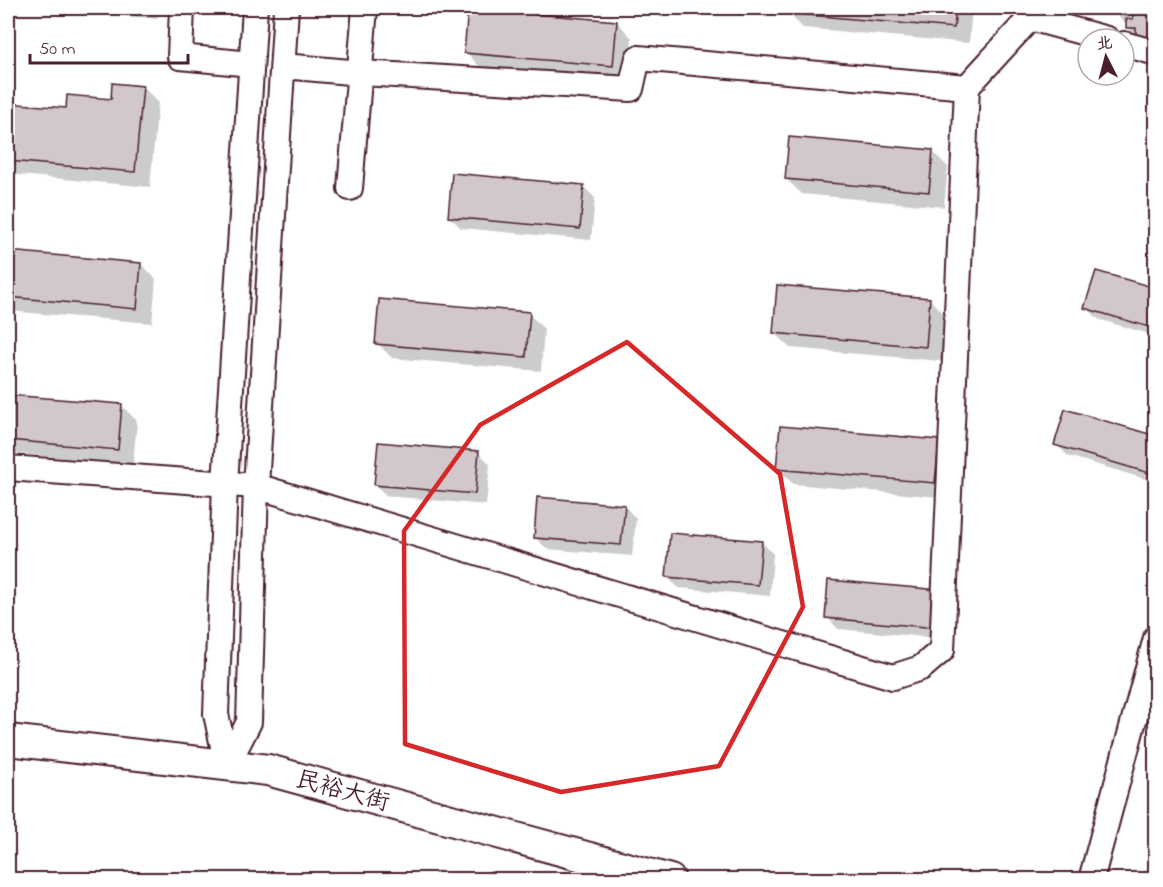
<svg xmlns="http://www.w3.org/2000/svg" width="1163" height="887" viewBox="0 0 1163 887" font-family="'Indie Flower','LXGW WenKai TC',sans-serif">
<rect width="100%" height="100%" fill="#fff"/>
<filter id="ink" filterUnits="userSpaceOnUse"><feTurbulence type="fractalNoise" baseFrequency=".0167" numOctaves="2"/><feDisplacementMap in="SourceGraphic" scale="12" xChannelSelector="R" yChannelSelector="G"/><feConvolveMatrix kernelMatrix="1 2 1 2 8 2 1 2 1" color-interpolation-filters="sRGB"/></filter>
<g filter="url(#ink)">
<g fill="#0003">
<path d="M51 8H158L157 19Z"/>
<path d="M788 8H972L969 43 803 28 788 13Z"/>
<path d="M1112 8H1156V60L1128 27V22H1124L1112 11Z"/>
<path d="M617 22 632 38 628 81 481 68 466 52Z"/>
<path d="M143 87 158 102 150 187 8 174V105L68 110 112 101Z"/>
<path d="M932 151 948 167 944 207 802 194 786 179Z"/>
<path d="M583 186 595 198 591 240 461 228 450 217Z"/>
<path d="M8 253 141 264 156 279 152 323 8 311Z"/>
<path d="M1156 290V336L1098 319 1086 307Z"/>
<path d="M930 300 945 315 941 361 790 348 774 333Z"/>
<path d="M529 314 544 329 541 371 392 358 377 343Z"/>
<path d="M8 396 122 406 137 421 133 464 8 453Z"/>
<path d="M1156 437V482L1068 456 1056 444Z"/>
<path d="M938 442 954 457 950 498 793 484 778 469Z"/>
<path d="M478 452 490 464 486 505 387 496 375 485Z"/>
<path d="M624 506 636 518 632 556 547 549 535 537Z"/>
<path d="M762 542 773 554 770 596 679 588 667 577Z"/>
<path d="M939 591 948 639 838 629 827 617Z"/>
</g>
<g fill="#d2c7cb" stroke="#4a1f2b" stroke-width="1.5">
<path d="M468 8 617 21 613 66 464 53Z"/>
<path d="M787 8H956L954 28 786 13Z"/>
<path d="M1111 8H1156V49H1136V28H1126V19H1133V11H1111Z"/>
<path d="M112 83 143 86 135 172 8 161V103L66 108 67 95 111 99Z"/>
<path d="M789 137 933 150 929 192 785 179Z"/>
<path d="M452 173 584 185 580 229 448 217Z"/>
<path d="M8 251 141 263 137 309 8 297Z"/>
<path d="M1096 271 1156 288V329L1084 308Z"/>
<path d="M777 285 930 298 926 347 773 333Z"/>
<path d="M379 299 530 312 526 357 375 344Z"/>
<path d="M8 395 122 404 118 450 8 440Z"/>
<path d="M1065 409 1156 436V475L1054 445Z"/>
<path d="M780 426 939 440 935 483 776 469Z"/>
<path d="M378 442 479 451 475 494 374 485Z"/>
<path d="M537 497 625 505 621 545 534 538Z"/>
<path d="M670 533 762 541 758 585 666 577Z"/>
<path d="M828 580 940 590 937 628 825 618Z"/>
</g>
<g fill="none" stroke-linecap="round" stroke-linejoin="round">
<defs>
<g id="minor">
<path d="M182 8 180 57 251 64"/>
<path d="M1030 18 1107 39"/>
<path d="M1124 44 1156 53"/>
<path d="M283 66 361 73 631 89 638 58 967 87"/>
<path d="M350 188 365 8"/>
<path d="M8 468 256 486 893 677 921 668 942 650 967 87 1030 18V8"/>
<path d="M227 765 249 722 256 486 286 8"/>
<path d="M227 765 216 714 225 484 255 8"/>
<path d="M1091 880 1156 638"/>
</g>
<path id="major" d="M8 740 268 770 670 880"/>
</defs>
<use href="#minor" stroke="#4a1f2b" stroke-width="28"/>
<use href="#major" stroke="#4a1f2b" stroke-width="34"/>
<use href="#minor" stroke="#fff" stroke-width="24"/>
<use href="#major" stroke="#fff" stroke-width="30"/>
</g>
</g>
<path fill="none" stroke="#d62828" stroke-width="4.5" stroke-linejoin="round" d="M627 342 780 474 803 607 719 766 561 792 405 744 404 531 480 425Z"/>
<g text-anchor="middle" stroke-width="4.5" stroke-linejoin="round" paint-order="stroke">
<g font-size="24" fill="#4a1f2b" stroke="#fff">
<text transform="translate(343 790) rotate(15)" y="8">民裕大街</text>
</g>
</g>
<rect width="1163" height="887" fill="none" stroke="#fff" stroke-width="30"/>
<rect x="15" y="15" width="1133" height="857" fill="none" stroke="#4a1f2b" stroke-width="2" filter="url(#ink)"/>
<g transform="translate(1106 57) rotate(354)"><circle r="28" fill="#ffffff" stroke="#b7a5aa" stroke-width="1.5"/>
<path d="M0-4.5L10 22L0 15L-10 22Z" fill="#4a1f2b"/>
<text y="-9" font-size="16" font-weight="bold" text-anchor="middle" fill="#4a1f2b">北</text>
</g>
<path d="M30 54v9h158v-9" fill="none" stroke="#4a1f2b" stroke-width="3"/>
<text x="39" y="54" font-size="18" fill="#4a1f2b" stroke="#ffffff" stroke-width="4.5" paint-order="stroke">50 m</text>
</svg>
